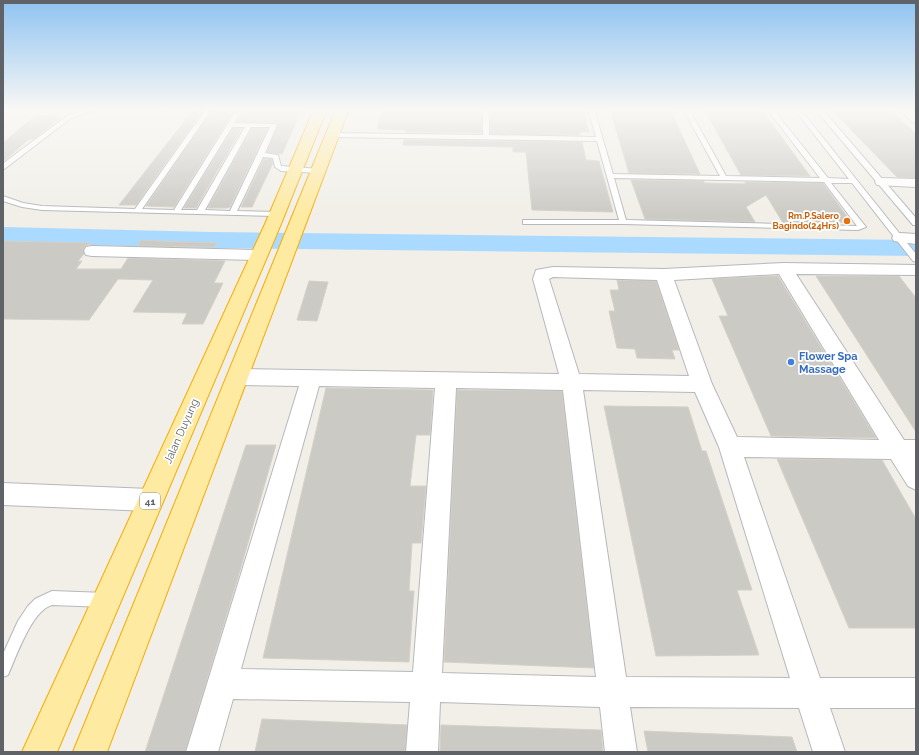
<svg xmlns="http://www.w3.org/2000/svg" width="919" height="755" viewBox="0 0 919 755" font-family="Raleway,sans-serif">
<rect width="100%" height="100%" fill="#f1efe8"/>
<g fill="none" stroke-linecap="round" stroke-linejoin="round">
<path fill="#aadaff" fill-rule="evenodd" d="M3 227 210 232 916 240V256L210 248 3 243Z"/>
</g>
<g fill="#cccac5" stroke="#d6d1c6">
<path d="M194 109H204L136 205H119Z"/>
<path d="M213 109H235L174 207 146 206Z"/>
<path d="M244 109H302L282 154 267 152 278 124 276 122H237Z"/>
<path d="M383 109H482V133L405 132V130L377 129Z"/>
<path d="M490 109H583L589 132H579L580 135 490 134Z"/>
<path d="M610 109H670L700 174 629 173Z"/>
<path d="M704 109H761L810 176 741 175Z"/>
<path d="M831 109H890L916 134V178L897 177Z"/>
<path d="M36 115 56 116 54 117 60 118 34 139H29L3 162V143Z"/>
<path d="M233 128H242L196 208H184Z"/>
<path d="M252 128H268L230 207 227 208H208Z"/>
<path d="M404 140 582 142 586 160 599 161 613 212 532 210 526 152H513V147L403 145Z"/>
<path d="M264 159H272L273 163 252 207H241Z"/>
<path d="M631 180 704 181V183L746 184 745 182 823 183 851 222 783 223 766 195 746 207 755 222 645 219Z"/>
<path d="M141 240 158 241 217 243 214 247 138 246Z"/>
<path d="M3 241 92 243 85 246 83 250 84 254 78 261H82L76 269H121L128 258 225 261 214 283H223L203 324H182L187 313 133 312 153 280 118 279 89 320 3 319Z"/>
<path d="M772 276H778L876 438 771 436 719 316H728L712 279Z"/>
<path d="M816 276H899L916 298V432Z"/>
<path d="M617 280 656 281 679 350H672L675 359 637 358 635 349 617 348 609 311H615L610 290H619Z"/>
<path d="M309 281 328 282 317 321 297 320Z"/>
<path d="M326 388 433 390 430 435H416L410 486H426L421 543H412L409 591H414L409 662 263 658Z"/>
<path d="M457 390 562 391 594 668 444 662Z"/>
<path d="M604 406 688 407 702 451H706L752 590H737L759 655 656 656Z"/>
<path d="M246 445H276L239 574 185 752H145Z"/>
<path d="M777 459 882 460 916 519V628H849Z"/>
<path d="M262 719 407 725 405 752H255Z"/>
<path d="M441 725 601 730 603 752H440Z"/>
<path d="M644 731 792 737 797 752H648Z"/>
</g>
<g fill="none" stroke-linecap="round" stroke-linejoin="round">
<defs>
<g id="service">
<path d="M88 109H99L71 118 3 170V164L9 159 67 116Z"/>
<path d="M147 109H172L169 111Z"/>
<path d="M206 109H212L142 209 174 210 237 109H243L234 123 276 124 277 125 265 153 278 155 281 166 319 169 322 171 319 173 281 171 275 167 273 158 263 157 237 211 280 212 281 214 277 216 42 210 22 207 3 201V196L23 203 42 206 135 209ZM232 127H245L197 210H181ZM251 127H270L230 211 205 210Z"/>
<path d="M483 109H489V135L596 137 588 109H594L613 174 720 176 683 109H689L726 176 820 178 767 109H773L828 178 849 179 794 109H800L916 254V262L913 261 852 183H831L866 227 858 230 623 224H523V220H619L597 141 333 137 330 135 333 133 483 135ZM614 178 824 182 857 226 626 220Z"/>
<path d="M815 109H822L916 218V225H913Z"/>
<path d="M52 591 106 593 111 595 113 600 111 605 106 607 52 605C32 610 16 657 8 675L3 677V654L18 621 28 606 35 599Z"/>
</g>
<g id="minor">
<path d="M900 109H912L916 113V123L912 122Z"/>
<path d="M882 178 916 179V187L877 185 875 182 877 179Z"/>
<path d="M900 233 916 234V244L894 241 892 238 894 235Z"/>
<path d="M92 246 259 250 265 251 267 255 265 259 259 260 92 256 86 255 84 251 86 247Z"/>
<path d="M784 263 916 265V275L796 274 904 440H916V490L908 486 891 459 744 457 820 678H916V708H830L845 752H813L799 708 630 707 637 752H605L600 707 440 702 438 752H406L410 702 233 699 218 752H186L299 386 239 385 232 383 229 377 232 371 239 369 559 374 533 279 536 270 553 267 664 269ZM779 274 879 440 737 437 712 384 674 280ZM553 277 657 280 689 376 579 374 549 279ZM319 386 435 388 413 672 241 669ZM456 388 563 390 596 677 442 673ZM583 390 695 392 719 447 790 678 626 677Z"/>
<path d="M3 483 150 489 158 492 162 500 158 508 150 511 3 505Z"/>
</g>
<g id="trunk">
<path d="M314 109H327L281 224 57 752H22L265 224Z"/>
<path d="M336 109H349L107 752H73Z"/>
</g>
</defs>
<use href="#service" stroke="#b5b8bc" stroke-width="2"/>
<use href="#minor" stroke="#b5b8bc" stroke-width="2"/>
<use href="#trunk" stroke="#f9ab00" stroke-width="2"/>
<use href="#service" fill="#fff" fill-rule="evenodd"/>
<use href="#minor" fill="#fff" fill-rule="evenodd"/>
<use href="#trunk" fill="#feeaa1" fill-rule="evenodd"/>
</g>
<linearGradient id="sky" x2="0" y2="1"><stop stop-color="#8fc3f1"/><stop offset="0.51" stop-color="#f9f8f5"/><stop offset="1" stop-color="#f9f8f5" stop-opacity="0"/></linearGradient>
<rect width="919" height="215" fill="url(#sky)"/>
<circle fill="#e8710a" stroke="#fff" stroke-width="1.5" cx="847" cy="221" r="4"/>
<circle fill="#3f7fe0" stroke="#fff" stroke-width="1.5" cx="791" cy="362" r="4"/>
<g text-anchor="middle" stroke-width="3.5" stroke-linejoin="round" paint-order="stroke">
<g font-size="9" font-weight="bold" fill="#c56008" stroke="#fff" text-anchor="end">
<text x="839" y="219">Rm.P.Salero<tspan x="839" dy="10">Bagindo(24Hrs)</tspan></text>
</g>
<rect fill="#fff" stroke="#8f9295" stroke-width="1" x="140" y="493" width="20" height="16" rx="3"/>
<g font-size="10" font-weight="bold" fill="#5f6368">
<text x="150" y="505">41</text>
</g>
<g font-size="11" font-weight="bold" fill="#366cbe" stroke="#fff" text-anchor="start">
<text x="799" y="360">Flower Spa<tspan x="799" dy="13">Massage</tspan></text>
</g>
<g font-size="11" fill="#5f6368" stroke="#fff">
<text transform="translate(181 431) rotate(-66)" y="4">Jalan Duyung</text>
</g>
</g>
<rect width="919" height="755" fill="none" stroke="#5f6368" stroke-width="8"/>
</svg>
